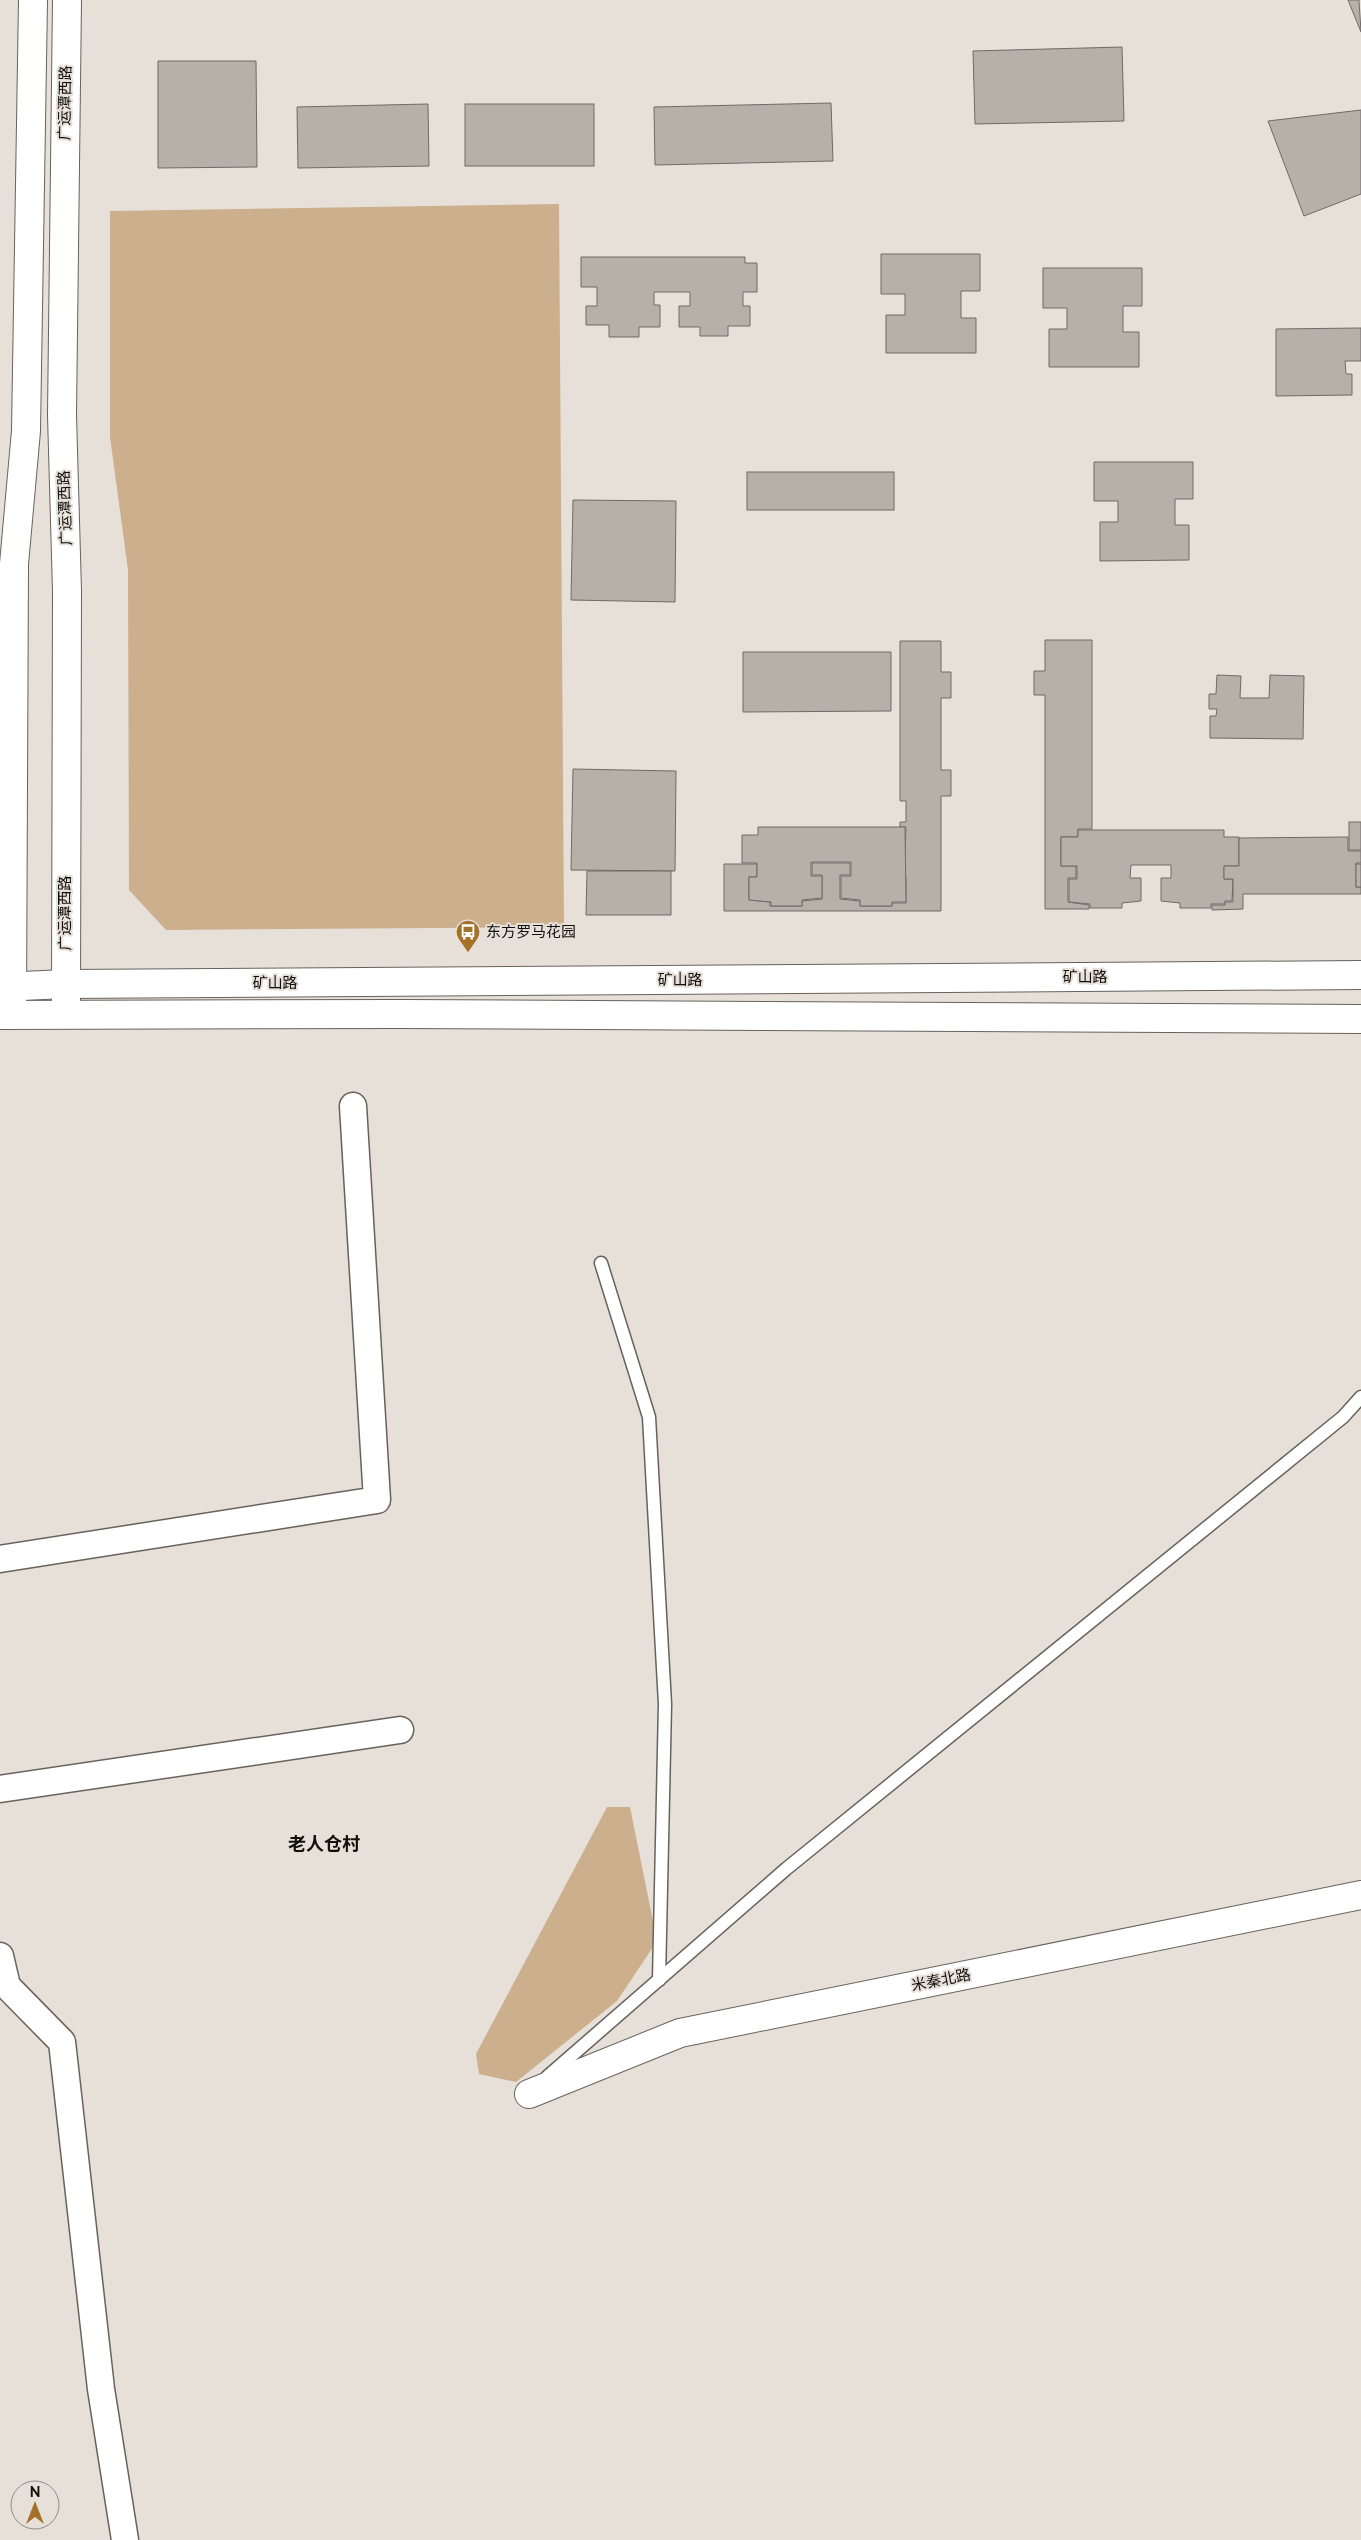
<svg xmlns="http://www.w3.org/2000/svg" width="1361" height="2540" viewBox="0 0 1361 2540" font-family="Raleway,'Noto Sans SC',sans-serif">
<rect width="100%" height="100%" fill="#e7e0d9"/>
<g fill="#ccaf8d">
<path d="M559 204 564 927 166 930 129 890 128 570 110 437V211Z"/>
<path d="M607 1807H630L657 1941 617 2001 516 2082 479 2074 476 2054Z"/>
</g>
<g fill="#b6b0a9" stroke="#6f6a63">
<path d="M1348 0H1359L1361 32Z"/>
<path d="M1122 47 1124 121 975 124 973 51Z"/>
<path d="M158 61H256L257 167 158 168Z"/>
<path d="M831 103 833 161 655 165 654 107Z"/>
<path d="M428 104 429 166 298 168 297 107Z"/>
<rect x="465" y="104" width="129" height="62"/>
<path d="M1361 110V194L1304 216 1268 121Z"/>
<path d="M881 254H980V291H961V318H976V353H886V315H905V294H881Z"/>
<path d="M581 257H745V263H757V292H743V306H750V326H728V336H700V327H679V306H690V292H654V305H660V327H639V337H609V325H586V306H597V287H581Z"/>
<path d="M1043 268H1142V306H1123V332H1139V367H1049V329H1067V308H1043Z"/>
<path d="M1361 328V361H1345L1346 374H1352V395L1276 396V329Z"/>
<path d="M1094 462H1193V499H1175V525H1189V560L1100 561V522H1118V501H1094Z"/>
<rect x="747" y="472" width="147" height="38"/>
<path d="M573 500 676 501 675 602 571 600Z"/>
<path d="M1045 640H1092V829H1078V837H1061V866H1076V878H1068V902L1089 905V909H1045V695H1034V671H1045Z"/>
<path d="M900 641H941V672H951V698H941V770H951V796H941V911H724V864H757V877H749V900L770 902V906H802V901L822 899V875H812V863H850V875H840V899L860 901V906H892V903H906V877H904L906 827H900V822H906V801H900Z"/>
<path d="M743 652H891V711L743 712Z"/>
<path d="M1217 675 1241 676 1240 698H1269L1270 675 1304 676 1303 739 1210 738V716H1216L1217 709H1209V694H1216Z"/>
<path d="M573 769 676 771 675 871 571 870Z"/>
<rect x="1349" y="822" width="12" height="28"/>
<path d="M758 827H905L906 902H892V906H860V900L841 898V876H851V862H811V876H822V898L802 900V906H771V902L749 900V877H757V863H742V835H758Z"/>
<path d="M1078 830H1224V837H1239V866H1224V879H1233L1232 901H1225V904H1211V908H1180V903L1161 901V878H1171V865H1131L1130 878H1141V901L1122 903V908H1090V904L1069 902V879H1077V866H1061V837H1078Z"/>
<path d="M1348 837V851H1361V863H1356V887H1361V894H1243V909L1212 910V905H1225V902H1233V879H1224V866H1239V838Z"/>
<rect x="1356" y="864" width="5" height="23"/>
<path d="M587 871H671V915H586Z"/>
</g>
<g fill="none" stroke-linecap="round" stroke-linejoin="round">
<defs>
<g id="lane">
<path d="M601 1263 649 1417 665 1704 659 1980"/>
<path d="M547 2077 786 1869 1343 1417 1361 1397"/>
</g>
<g id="street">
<path d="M0 1559 377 1500 353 1106"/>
<path d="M0 1789 400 1730"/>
<path d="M0 1956 7 1986 62 2042 101 2389 125 2540"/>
</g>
<g id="secondary">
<path d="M0 987 65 984 1361 975"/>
<path d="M66 1002 67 591 62 415 67 0"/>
<path d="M12 1005 14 564 26 431 33 0"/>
<path d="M0 1015 402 1014 1361 1019"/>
<path d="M529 2094 680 2033 1361 1895"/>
</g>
</defs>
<use href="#lane" stroke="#68625c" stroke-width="15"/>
<use href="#street" stroke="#68625c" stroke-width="29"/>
<use href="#secondary" stroke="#68625c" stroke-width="30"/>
<use href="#lane" stroke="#fff" stroke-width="12"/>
<use href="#street" stroke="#fff" stroke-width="26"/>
<use href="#secondary" stroke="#fff" stroke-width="28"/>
</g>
<defs>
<symbol id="bus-pin" viewBox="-11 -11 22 30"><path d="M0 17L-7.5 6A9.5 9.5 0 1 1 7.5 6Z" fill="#a47129" stroke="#e7e0d9"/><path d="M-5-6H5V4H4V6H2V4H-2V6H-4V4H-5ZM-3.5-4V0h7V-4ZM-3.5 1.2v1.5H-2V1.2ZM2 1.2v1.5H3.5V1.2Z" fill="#fff"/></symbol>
</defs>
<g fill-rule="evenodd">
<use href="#bus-pin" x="454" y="918" width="28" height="38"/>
</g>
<g text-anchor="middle" stroke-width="4" stroke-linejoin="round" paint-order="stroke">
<g font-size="15" fill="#110f0c" stroke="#e7e0d9">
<text transform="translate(65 103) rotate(-89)" y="5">广运潭西路</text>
<text transform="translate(65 508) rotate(-92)" y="5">广运潭西路</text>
<text transform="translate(65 913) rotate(-90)" y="5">广运潭西路</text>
<text x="1085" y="982">矿山路</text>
<text x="680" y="985">矿山路</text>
<text x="275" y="988">矿山路</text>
<text transform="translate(941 1980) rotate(-11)" y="5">米秦北路</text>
</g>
<g font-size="15" fill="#110f0c" stroke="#e7e0d9" text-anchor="start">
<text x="486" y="937">东方罗马花园</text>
</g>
<g font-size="18" font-weight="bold" fill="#110f0c" stroke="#e7e0d9">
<text x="324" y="1850">老人仓村</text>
</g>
</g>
<g transform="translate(35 2505)"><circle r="24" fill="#e7e0d9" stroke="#918c87"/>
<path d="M0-4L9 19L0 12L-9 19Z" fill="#a47129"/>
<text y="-8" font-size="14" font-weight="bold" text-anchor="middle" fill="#110f0c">N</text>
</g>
</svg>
